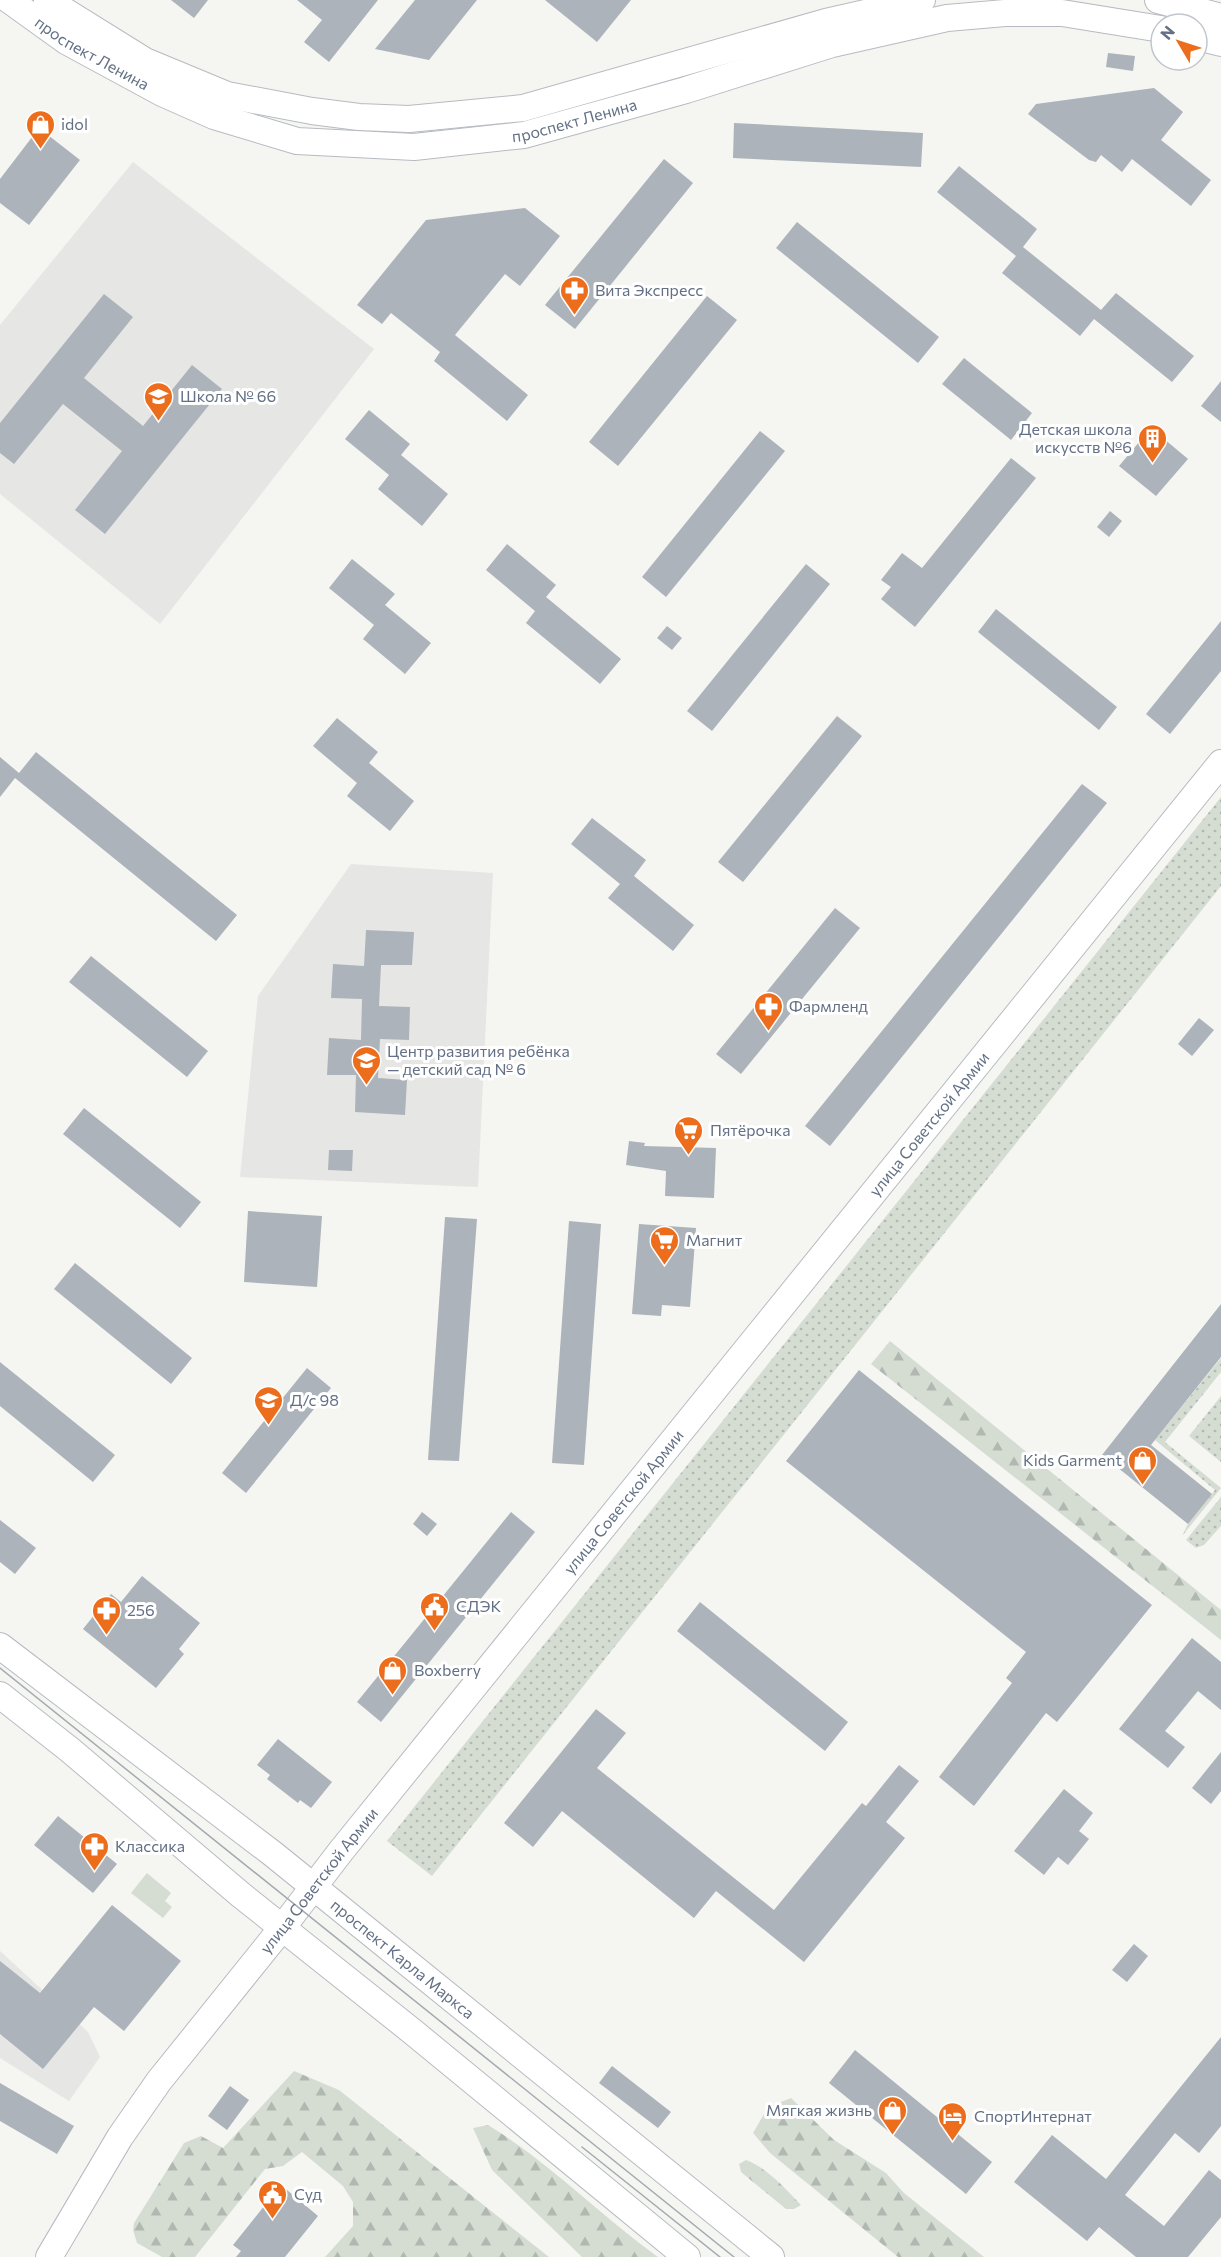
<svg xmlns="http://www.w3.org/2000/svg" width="1221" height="2257" viewBox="0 0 1221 2257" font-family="Commissioner,sans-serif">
<defs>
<pattern id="forest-firs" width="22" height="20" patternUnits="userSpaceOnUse" patternTransform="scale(1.5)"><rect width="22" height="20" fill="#d5ddd3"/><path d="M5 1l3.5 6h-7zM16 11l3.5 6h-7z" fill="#b0b8b1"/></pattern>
<pattern id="park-dots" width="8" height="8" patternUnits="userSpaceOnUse" patternTransform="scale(1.5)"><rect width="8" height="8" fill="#d5ddd3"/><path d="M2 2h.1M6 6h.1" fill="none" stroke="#b0b8b1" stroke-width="1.8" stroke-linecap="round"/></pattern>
</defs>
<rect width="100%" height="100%" fill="#f5f6f2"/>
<g fill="#e6e6e5">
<path d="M133 162 374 349 160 624 0 494V325Z"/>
<path d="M351 864 493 873 478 1187 240 1177 258 996Z"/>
<path d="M0 1951 88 2032 100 2057 69 2101 0 2058Z"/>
</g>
<path fill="#d5ddd3" d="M147 1873 171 1893 165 1901 172 1907 163 1918 131 1893Z"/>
<g fill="url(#forest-firs)">
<path d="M890 1341 1221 1610V1640L871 1364Z"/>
<path d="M294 2071 339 2090 549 2257H325L353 2226V2202L343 2186 302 2152 283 2166 265 2169 195 2257H162L137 2243 133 2230 134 2223 184 2143 201 2136 223 2148Z"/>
<path d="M791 2098 834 2140 886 2173 904 2193 984 2257H898L770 2153 753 2133 768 2107Z"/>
<path d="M488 2125C549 2162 600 2215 658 2257H582L492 2170 473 2128Z"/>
<path d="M746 2160C766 2167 786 2189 801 2205L794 2209H786L741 2172 739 2164Z"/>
</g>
<g fill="url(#park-dots)">
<path d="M1221 797V886L432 1876 387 1841Z"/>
<path d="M1221 1358V1372L1165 1442 1221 1488 1182 1536 1188 1524 1215 1490 1155 1440Z"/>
<path d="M1221 1396V1462L1189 1436Z"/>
<path d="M1221 1497V1526L1204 1545 1196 1548 1186 1540Z"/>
</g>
<g fill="#adb3ba">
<path d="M171 0H208L194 18Z"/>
<path d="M297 0H378L329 62 304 42 322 20Z"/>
<path d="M415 0H477L429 60 375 49Z"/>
<path d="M545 0H631L597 42Z"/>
<path d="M1108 53 1135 56 1133 71 1106 67Z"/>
<path d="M1154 88 1183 112 1161 140 1211 180 1191 206 1132 159 1122 172 1101 155 1096 162 1089 160 1028 114 1036 104Z"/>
<path d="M734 123 923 133 921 167 733 158Z"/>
<path d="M39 128 80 160 29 225 0 203V179Z"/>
<path d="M664 159 693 183 575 329 545 305Z"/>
<path d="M959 166 1037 229 1023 247 1101 310 1116 293 1194 356 1172 382 1094 319 1080 336 1002 273 1016 256 937 192Z"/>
<path d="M525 208 560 236 520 286 505 274 455 335 528 395 507 421 434 361 440 352 391 313 382 324 357 305 426 220Z"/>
<path d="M797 222 939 337 918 363 776 248Z"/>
<path d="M104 294 133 317 84 378 143 426 192 365 222 389 105 534 75 510 122 451 63 404 14 464 0 453V423Z"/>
<path d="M707 296 737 320 618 466 589 442Z"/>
<path d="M964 358 1032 413 1011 440 942 384Z"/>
<path d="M1221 381V422L1201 406Z"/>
<path d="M369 410 410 444 401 455 448 494 422 526 378 489 389 475 345 439Z"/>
<path d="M1151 428 1188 459 1156 496 1119 466Z"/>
<path d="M760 431 785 451 666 597 642 577Z"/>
<path d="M1011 458 1036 478 915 627 881 599 891 587 881 580 902 553 922 568Z"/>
<path d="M1110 511 1122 521 1109 537 1097 527Z"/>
<path d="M507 544 556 585 546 597 621 659 600 684 526 623 535 611 486 570Z"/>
<path d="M352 559 395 594 385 605 431 643 405 674 363 639 374 625 329 588Z"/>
<path d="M806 564 830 584 712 731 687 711Z"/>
<path d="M996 609 1117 707 1099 730 978 632Z"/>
<path d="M1221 621V671L1170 734 1146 714Z"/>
<path d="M667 626 682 638 672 650 657 638Z"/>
<path d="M837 716 862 736 743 882 718 862Z"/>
<path d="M337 718 378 752 369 763 414 801 390 831 347 796 357 783 313 746Z"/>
<path d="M36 752 237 915 216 941 15 778 0 797V757L19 773Z"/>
<path d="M1082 784 1107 803 830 1146 805 1126Z"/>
<path d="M592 818 646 860 634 876 694 925 673 951 608 898 620 884 571 844Z"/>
<path d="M835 908 860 928 741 1074 716 1054Z"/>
<path d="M366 930 414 932 412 965H381L379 1006 410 1007 409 1040 380 1039 378 1078 407 1080 405 1115 355 1112 356 1075H327L329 1038 361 1040 362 999 331 998 333 964 364 966Z"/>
<path d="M91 956 208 1051 187 1077 69 982Z"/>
<path d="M1199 1018 1214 1030 1192 1056 1178 1044Z"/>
<path d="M84 1108 201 1202 180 1228 63 1134Z"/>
<path d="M629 1141 645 1143 644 1146 716 1148 714 1198 665 1196 666 1171 626 1165Z"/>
<path d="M329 1150H353L352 1171 328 1170Z"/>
<path d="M248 1211 322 1216 317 1287 244 1282Z"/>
<path d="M445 1217 477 1219 459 1461 428 1460Z"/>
<path d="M569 1221 601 1224 584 1465 552 1463Z"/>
<path d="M639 1224 696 1228 690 1307 662 1305 661 1316 632 1314Z"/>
<path d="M75 1263 192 1358 171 1384 54 1289Z"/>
<path d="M1221 1304V1357L1151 1445 1212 1494 1188 1524 1102 1455Z"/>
<path d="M0 1362 115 1455 93 1482 0 1406Z"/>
<path d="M307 1368 331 1388 246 1493 222 1473Z"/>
<path d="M859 1370 1152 1605 1057 1722 1046 1713 974 1806 939 1777 1012 1683 1006 1678 1026 1652 786 1461Z"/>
<path d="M422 1512 437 1524 427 1536 413 1524Z"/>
<path d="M511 1512 535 1532 381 1722 357 1702Z"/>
<path d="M0 1520 36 1548 15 1574 0 1562Z"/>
<path d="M142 1576 200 1623 179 1649 184 1654 156 1688 83 1629 111 1594 121 1602Z"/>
<path d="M700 1602 848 1722 825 1751 677 1631Z"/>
<path d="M1192 1638 1221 1662V1710L1198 1691 1165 1731 1185 1747 1168 1768 1119 1729Z"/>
<path d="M596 1709 626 1733 597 1768 774 1910 862 1803 866 1806 899 1765 919 1781 886 1822 905 1838 804 1962 716 1891 694 1918 562 1811 533 1847 504 1823Z"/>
<path d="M278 1739 332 1782 311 1808 300 1800 298 1803 267 1779 270 1775 257 1765Z"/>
<path d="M1221 1752V1791L1211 1804 1192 1788Z"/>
<path d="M1064 1789 1093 1813 1079 1831 1089 1839 1068 1865 1058 1857 1044 1875 1014 1851Z"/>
<path d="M58 1816 117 1864 93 1893 34 1845Z"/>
<path d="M112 1905 181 1961 124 2031 94 2007 43 2069 0 2034V1961L40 1993Z"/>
<path d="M1134 1944 1148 1956 1127 1982 1112 1970Z"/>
<path d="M1221 2037V2126L1199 2153 1175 2133 1125 2195 1164 2226 1209 2170 1221 2180V2217L1188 2257H1136L1099 2227 1087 2241 1014 2182 1052 2135 1106 2179Z"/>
<path d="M855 2050 992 2162 966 2194 829 2083Z"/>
<path d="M612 2066 671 2112 658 2128 599 2083Z"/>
<path d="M0 2083 74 2126 57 2154 0 2121Z"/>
<path d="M230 2086 249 2100 227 2130 208 2116Z"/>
<path d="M281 2185 318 2216 285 2257H236L241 2251 233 2245Z"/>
</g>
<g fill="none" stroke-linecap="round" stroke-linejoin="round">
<defs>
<g id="secondary">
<path id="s1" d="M9 0 66 41 162 93 214 116 297 141 414 147 524 135 686 90 832 44 947 18 1005 13H1062L1161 29"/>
<path d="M47 0 145 61 227 95 312 111 359 117 409 119 523 108 826 22 922 0"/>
<path d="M1158 0 1221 17"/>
<path d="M1197 37 1221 43"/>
<path id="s2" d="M0 1646 273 1854 771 2257"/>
<path d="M0 1695 70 1750 241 1895 413 2032 687 2257"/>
<path id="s3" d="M49 2257 120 2137 159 2081 282 1928 341 1851 1221 763"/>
</g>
</defs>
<use href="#secondary" stroke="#b7bbc1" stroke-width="28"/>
<use href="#secondary" stroke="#fff" stroke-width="26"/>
<g stroke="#a5a9b1" stroke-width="1.5">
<path d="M0 1668 734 2257"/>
<path d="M582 2147 720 2257"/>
</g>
</g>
<defs>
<symbol id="shop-pin" viewBox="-11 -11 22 30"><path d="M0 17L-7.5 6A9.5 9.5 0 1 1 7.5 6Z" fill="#ec6d1c" stroke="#fff"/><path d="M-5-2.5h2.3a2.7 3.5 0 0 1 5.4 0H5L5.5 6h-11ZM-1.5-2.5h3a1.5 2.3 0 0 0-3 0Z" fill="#fff"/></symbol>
<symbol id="pharmacy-pin" viewBox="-11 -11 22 30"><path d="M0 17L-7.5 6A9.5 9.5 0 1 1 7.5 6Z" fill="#ec6d1c" stroke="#fff"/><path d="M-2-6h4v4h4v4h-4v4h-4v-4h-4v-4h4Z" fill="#fff"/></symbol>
<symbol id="school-pin" viewBox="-11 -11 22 30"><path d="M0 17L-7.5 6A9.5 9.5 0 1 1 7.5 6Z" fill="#ec6d1c" stroke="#fff"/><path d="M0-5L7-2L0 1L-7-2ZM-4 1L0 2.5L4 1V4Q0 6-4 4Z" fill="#fff"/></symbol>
<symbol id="building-pin" viewBox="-11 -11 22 30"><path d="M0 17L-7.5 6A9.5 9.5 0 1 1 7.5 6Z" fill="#ec6d1c" stroke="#fff"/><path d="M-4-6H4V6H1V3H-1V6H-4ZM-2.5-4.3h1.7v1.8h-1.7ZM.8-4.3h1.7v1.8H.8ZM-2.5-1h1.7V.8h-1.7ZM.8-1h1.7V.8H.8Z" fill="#fff"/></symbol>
<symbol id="supermarket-pin" viewBox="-11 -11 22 30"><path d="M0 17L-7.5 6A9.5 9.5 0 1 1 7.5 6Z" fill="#ec6d1c" stroke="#fff"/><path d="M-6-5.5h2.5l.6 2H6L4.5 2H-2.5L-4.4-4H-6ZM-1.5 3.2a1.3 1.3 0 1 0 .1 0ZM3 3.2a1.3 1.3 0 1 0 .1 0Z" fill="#fff"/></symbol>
<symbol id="civic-pin" viewBox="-11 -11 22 30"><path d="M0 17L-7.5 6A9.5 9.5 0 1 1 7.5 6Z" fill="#ec6d1c" stroke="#fff"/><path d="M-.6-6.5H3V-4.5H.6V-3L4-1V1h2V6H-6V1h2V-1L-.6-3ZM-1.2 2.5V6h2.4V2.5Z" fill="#fff"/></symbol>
<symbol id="hotel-pin" viewBox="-11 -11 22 30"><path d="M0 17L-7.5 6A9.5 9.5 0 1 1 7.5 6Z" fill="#ec6d1c" stroke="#fff"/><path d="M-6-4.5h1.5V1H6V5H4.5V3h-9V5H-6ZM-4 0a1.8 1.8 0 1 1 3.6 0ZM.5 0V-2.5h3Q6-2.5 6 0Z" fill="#fff"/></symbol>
</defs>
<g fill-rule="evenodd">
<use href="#shop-pin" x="24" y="108" width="33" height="45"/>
<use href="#pharmacy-pin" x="558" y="274" width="33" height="45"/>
<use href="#school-pin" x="142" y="380" width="33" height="45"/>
<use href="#building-pin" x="1136" y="422" width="33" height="45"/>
<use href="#pharmacy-pin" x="752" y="990" width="33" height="45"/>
<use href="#school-pin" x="350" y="1044" width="33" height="45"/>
<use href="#supermarket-pin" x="672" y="1114" width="33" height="45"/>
<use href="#supermarket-pin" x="648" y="1224" width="33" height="45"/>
<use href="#school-pin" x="252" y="1384" width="33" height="45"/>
<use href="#shop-pin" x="1126" y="1444" width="33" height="45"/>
<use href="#civic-pin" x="418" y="1590" width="33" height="45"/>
<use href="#pharmacy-pin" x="90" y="1594" width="33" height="45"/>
<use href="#shop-pin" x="376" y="1654" width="33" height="45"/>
<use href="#pharmacy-pin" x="78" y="1830" width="33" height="45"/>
<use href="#shop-pin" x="876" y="2094" width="33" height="45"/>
<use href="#hotel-pin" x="936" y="2100" width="33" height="45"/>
<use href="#civic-pin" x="256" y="2178" width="33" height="45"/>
</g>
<g text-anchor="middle" stroke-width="6" stroke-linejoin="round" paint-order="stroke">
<g font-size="16" fill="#637085" stroke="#fff">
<text dy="6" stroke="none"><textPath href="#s1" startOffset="99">проспект Ленина</textPath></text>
<text dy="6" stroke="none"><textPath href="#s1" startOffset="603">проспект Ленина</textPath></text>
<text dy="6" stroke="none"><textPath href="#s3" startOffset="1436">улица Советской Армии</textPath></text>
<text dy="6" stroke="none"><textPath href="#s3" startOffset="950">улица Советской Армии</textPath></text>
<text dy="6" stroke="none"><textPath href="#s3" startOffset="464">улица Советской Армии</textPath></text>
<text dy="6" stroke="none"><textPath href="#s2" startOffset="510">проспект Карла Маркса</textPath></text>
</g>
<g font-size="16" fill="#637085" stroke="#fff" text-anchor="start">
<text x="61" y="130">idol</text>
<text x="595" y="296">Вита Экспресс</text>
<text x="180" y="402">Школа № 66</text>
<text x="1132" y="435" text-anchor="end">Детская школа<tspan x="1132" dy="18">искусств №6</tspan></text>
<text x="789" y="1012">Фармленд</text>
<text x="387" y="1057">Центр развития ребёнка<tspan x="387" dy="18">— детский сад № 6</tspan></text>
<text x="710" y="1136">Пятёрочка</text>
<text x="686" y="1246">Магнит</text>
<text x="290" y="1406">Д/с 98</text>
<text x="1122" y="1466" text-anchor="end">Kids Garment</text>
<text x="456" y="1612">СДЭК</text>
<text x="127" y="1616">256</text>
<text x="414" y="1676">Boxberry</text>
<text x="115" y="1852">Классика</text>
<text x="872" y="2116" text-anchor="end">Мягкая жизнь</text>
<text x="974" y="2122">СпортИнтернат</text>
<text x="294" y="2200">Суд</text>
</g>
</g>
<g transform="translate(1179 42) rotate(309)"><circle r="28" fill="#ffffff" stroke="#c1c6ce" stroke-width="1.5"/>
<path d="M0-4.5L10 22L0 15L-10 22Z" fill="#ec6d1c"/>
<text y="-9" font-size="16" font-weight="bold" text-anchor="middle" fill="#637085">N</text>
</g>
</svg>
